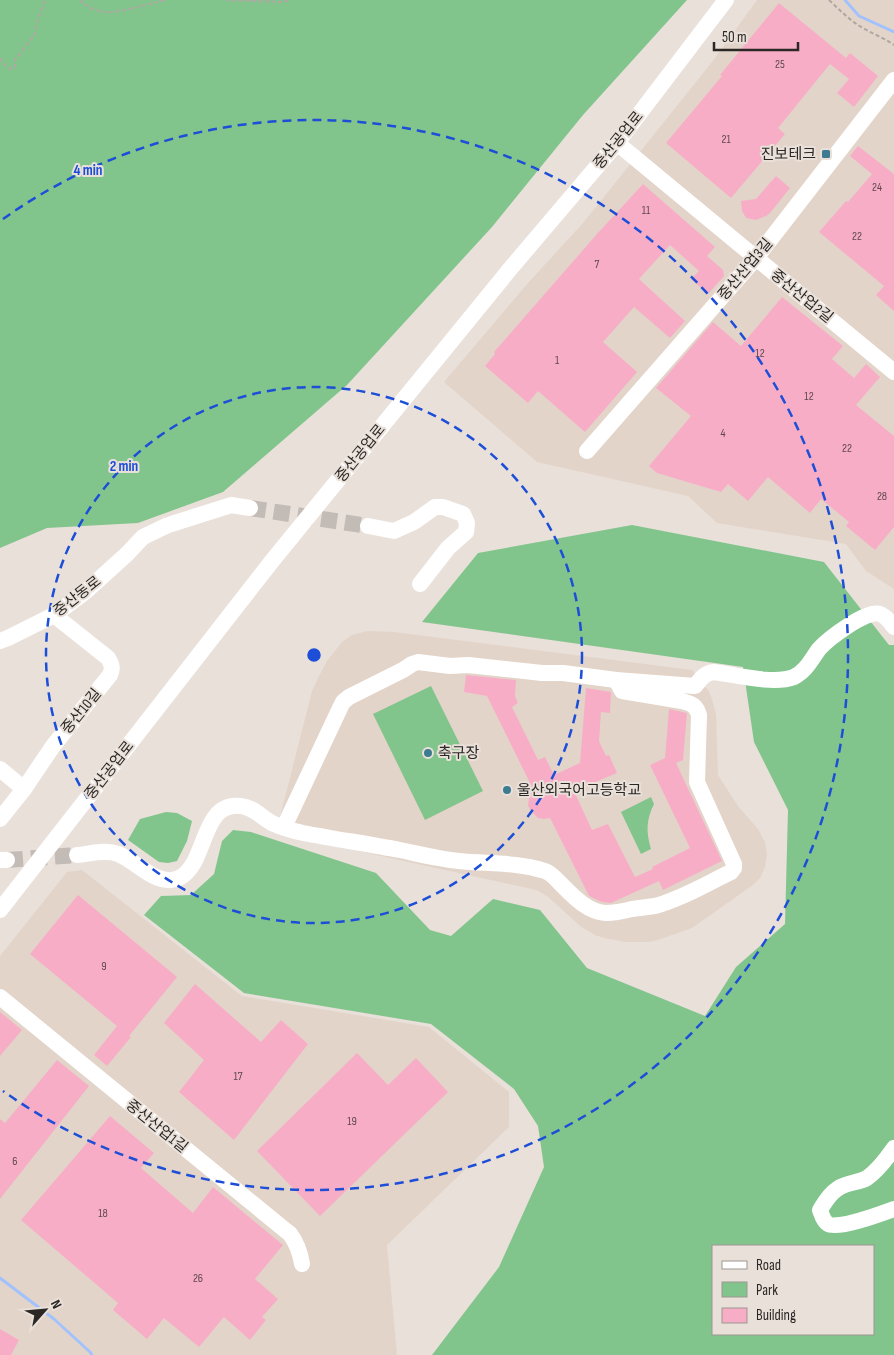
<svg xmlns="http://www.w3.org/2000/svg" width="894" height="1355" viewBox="0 0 894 1355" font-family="'Sofia Sans Condensed','Noto Sans KR',sans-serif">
<rect width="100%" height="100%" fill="#e9e0da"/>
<g fill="#e3d4c9">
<path d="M757 0H894V589L866 571 846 544 717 523 688 496 537 462 444 382 528 283 583 223 712 62Z"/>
<path d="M367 631 394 632 692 670 708 690 711 696 716 714 718 775 738 806 758 829 765 842 767 854 765 867 760 878 753 885 692 928 658 940 648 942H626L604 938 595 935 580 926 547 896 536 890 276 833 312 691 319 676 327 661 342 642 352 635Z"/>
<path d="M82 870 242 996 429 1027 509 1092V1127L387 1245 397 1355H0V956L67 872Z"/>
</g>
<g fill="#82c58c" fill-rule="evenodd">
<path d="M0 0H687L583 115 492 227 347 385 223 492 138 523 47 528 0 548Z"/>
<path d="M632 525 824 562 889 645H894V1355H432L499 1267 544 1167 538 1126 514 1089 431 1024 244 993 144 915 161 896 191 895 214 874 222 841 233 830 251 832 376 873 430 930 451 936 493 899 540 910 587 968 705 1016 736 967 785 924 788 810 754 742 743 667 422 622 478 553ZM713 1246H873V1334H713Z"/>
<path d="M431 686 483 791 425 820 373 714Z"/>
<path d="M651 797 654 804C646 820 646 832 651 849L641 854 621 812Z"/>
<path d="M166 812 177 813 192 821 187 841 177 861 168 863 159 862 128 840 140 819Z"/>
</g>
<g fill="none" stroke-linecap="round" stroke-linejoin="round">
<g stroke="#a2c2fe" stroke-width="3">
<path d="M845 0 859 16 894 32"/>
<path d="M0 1278 54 1319 90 1352 92 1355"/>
</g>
</g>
<g fill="#f8adc7">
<path d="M779 3 846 58 850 53 878 76 854 107 837 93 849 79 830 64 778 128 785 134 731 198 666 143 722 76 720 75Z"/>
<path d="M858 146 894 174V311L876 295 884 286 819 232 846 201 848 202 872 174 850 156Z"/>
<path d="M776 176 790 188 770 213 766 216 756 220 746 218 742 211 741 201 756 199Z"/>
<path d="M643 184 715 247 707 256 723 270 724 276 708 294 691 279 699 271 670 245 639 279 685 321 670 338 634 307 603 342 637 372 585 432 538 391 528 403 485 366 495 354 494 352 597 234Z"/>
<path d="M782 297 843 346 832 359 854 378 866 364 880 377 856 405 894 436V527L875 550 846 526 849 522 821 499 810 513 768 477 748 501 728 484 721 492 657 473 649 466 691 416 656 388 713 322 741 346Z"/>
<path d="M466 675 516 680 515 696 518 703 512 707 538 760 545 757 554 775 580 763 586 688 611 692 610 713 601 712 599 741 606 756 609 755 617 773 574 791 592 830 608 824 635 877 653 869 652 867 690 848 650 765 665 758 669 709 687 713 683 760 676 763 722 861 663 890 659 881 611 903 602 902 589 896 550 818 544 819 538 818 532 812 528 806 529 798 533 789 487 696 464 692Z"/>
<path d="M78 895 177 977 129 1036 131 1037 107 1066 94 1055 117 1026 30 954Z"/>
<path d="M195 984 261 1042 281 1020 308 1044 234 1140 179 1092 204 1060 164 1023Z"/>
<path d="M0 1012 22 1030 0 1056Z"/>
<path d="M357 1053 388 1085 416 1058 448 1092 320 1216 257 1151Z"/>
<path d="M57 1060 89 1086 0 1199V1119L5 1123Z"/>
<path d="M110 1116 154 1153 141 1168 193 1213 213 1187 283 1245 255 1279 278 1299 262 1317 266 1320 250 1340 224 1317 199 1347 164 1318 147 1339 113 1310 118 1303 21 1220Z"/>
<path d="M0 1329 19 1340 11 1355H0Z"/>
</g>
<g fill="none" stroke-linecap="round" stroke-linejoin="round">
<g stroke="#c3bbb6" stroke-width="16" stroke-dasharray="16 8" stroke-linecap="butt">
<path d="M250 508 368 526"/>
<path d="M7 860 77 855"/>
</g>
<g stroke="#aea7a2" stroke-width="2" stroke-dasharray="4 2.5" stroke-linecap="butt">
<path d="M80 0C85 6 96 11 104 12 116 14 151 3 165 0"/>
<path d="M226 0 281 2 291 0"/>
<path d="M829 0C840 10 850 21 863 28 873 34 884 38 894 45"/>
<path d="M0 58 7 67 10 69 15 67V60L35 34 37 22 45 0"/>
</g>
<g stroke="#fff" stroke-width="16">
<path d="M617 143 894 372"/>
<path d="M587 451 756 258 894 80"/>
<path d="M368 526 394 531 414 522 435 507H443L463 514 467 523 466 532 448 548 420 584"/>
<path d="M0 641 8 638 54 615 85 592 127 554 143 537 168 525 231 505 250 508"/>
<path d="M616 680 695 686C701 679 704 673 714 672 736 675 774 685 794 677 806 671 811 660 819 649 828 639 867 609 880 614 886 616 891 623 894 627"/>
<path d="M0 769 24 789"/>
<path d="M0 819 24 789 53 746 110 675C113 668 112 665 108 658L54 615"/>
<path d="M77 855C90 854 105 849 118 854 137 861 157 888 179 878 208 864 200 801 241 806 254 807 263 819 274 824 283 828 294 831 303 833 335 839 368 844 400 850 419 854 439 859 459 861 488 864 517 862 545 871 551 873 556 879 560 883 572 895 587 912 606 913 615 913 624 911 632 909 640 908 648 907 655 906 681 899 706 884 731 872L734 868V864L697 782 699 715C696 705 692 704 682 701L622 691 616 680 563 673H542L468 665 450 666 418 662 412 664 403 670 349 697 343 702 340 708 284 827"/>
<path d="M0 860H7"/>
<path d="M0 910 272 561 510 269 617 143 726 0"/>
<path d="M0 997 290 1234C297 1243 300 1252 302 1264"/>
<path d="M894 1148C887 1158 877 1171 867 1178 860 1182 852 1182 845 1185 833 1189 826 1200 820 1210 822 1215 823 1221 828 1224 838 1230 883 1213 894 1209"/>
</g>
</g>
<g fill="none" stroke="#1d4ed8" stroke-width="2.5" stroke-dasharray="9 6">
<circle cx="314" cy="655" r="268"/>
<path d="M3 219A535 535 0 1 1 3 1091"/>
</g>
<g fill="#3d7b91" stroke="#e9e0da" stroke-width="2">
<rect x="821" y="149" width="10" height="10" rx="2.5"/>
<circle cx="428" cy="753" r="5"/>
<circle cx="507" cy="790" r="5"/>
</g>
<g text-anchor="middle" stroke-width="4" stroke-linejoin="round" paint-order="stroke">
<g font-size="12" fill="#5e484d">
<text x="780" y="68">25</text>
<text x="726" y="143">21</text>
<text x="877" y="191">24</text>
<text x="646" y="214">11</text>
<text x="857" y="240">22</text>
<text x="597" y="268">7</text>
<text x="760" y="357">12</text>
<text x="557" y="364">1</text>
<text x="809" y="400">12</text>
<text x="723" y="437">4</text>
<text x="847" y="452">22</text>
<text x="882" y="500">28</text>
<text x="104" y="970">9</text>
<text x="238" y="1080">17</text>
<text x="352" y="1125">19</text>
<text x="15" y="1165">6</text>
<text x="103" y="1217">18</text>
<text x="198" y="1282">26</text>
</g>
<g font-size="15" fill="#2a2724" stroke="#e9e0da">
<text transform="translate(618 140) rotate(-51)" y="5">중산공업로</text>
<text transform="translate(745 269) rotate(-50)" y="5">중산산업3길</text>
<text transform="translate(802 296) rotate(39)" y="5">중산산업2길</text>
<text transform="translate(360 453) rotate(-51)" y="5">중산공업로</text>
<text transform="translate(77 596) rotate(-38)" y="5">중산동로</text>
<text transform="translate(81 711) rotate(-51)" y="5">중산10길</text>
<text transform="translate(109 770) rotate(-52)" y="5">중산공업로</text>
<text transform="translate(157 1126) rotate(39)" y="5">중산산업1길</text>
</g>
<g font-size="15" fill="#2a2724" stroke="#e9e0da" text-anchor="start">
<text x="816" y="159" text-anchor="end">진보테크</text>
<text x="438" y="758">축구장</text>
<text x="517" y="795">울산외국어고등학교</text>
</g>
</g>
<circle cx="314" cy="655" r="8" fill="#1d4ed8" stroke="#e9e0da" stroke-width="2.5"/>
<g font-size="15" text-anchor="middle" font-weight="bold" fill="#1d4ed8" stroke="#e9e0da" stroke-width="4" stroke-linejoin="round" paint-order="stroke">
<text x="88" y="175">4 min</text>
<text x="124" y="471">2 min</text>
</g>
<rect x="712" y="1245" width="162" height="90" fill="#e9e0da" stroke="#9d9691"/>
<rect x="722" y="1261" width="25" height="8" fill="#ffffff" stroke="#9d9691"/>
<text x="756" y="1270" font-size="15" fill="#2a2724">Road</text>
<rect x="722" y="1282" width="25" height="15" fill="#82c58c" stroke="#9d9691"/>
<text x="756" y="1295" font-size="15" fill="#2a2724">Park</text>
<rect x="722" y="1308" width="25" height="15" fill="#f8adc7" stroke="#9d9691"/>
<text x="756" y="1320" font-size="15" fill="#2a2724">Building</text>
<g transform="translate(45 1310) rotate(63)" stroke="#e9e0da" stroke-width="4" paint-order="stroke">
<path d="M0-4L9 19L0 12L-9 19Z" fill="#2a2724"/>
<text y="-8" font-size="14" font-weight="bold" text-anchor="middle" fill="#2a2724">N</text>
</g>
<path d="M714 42v8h84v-8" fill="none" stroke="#2a2724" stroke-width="2.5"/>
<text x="722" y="42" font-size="15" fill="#2a2724" stroke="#e9e0da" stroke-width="4" paint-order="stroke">50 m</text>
</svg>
